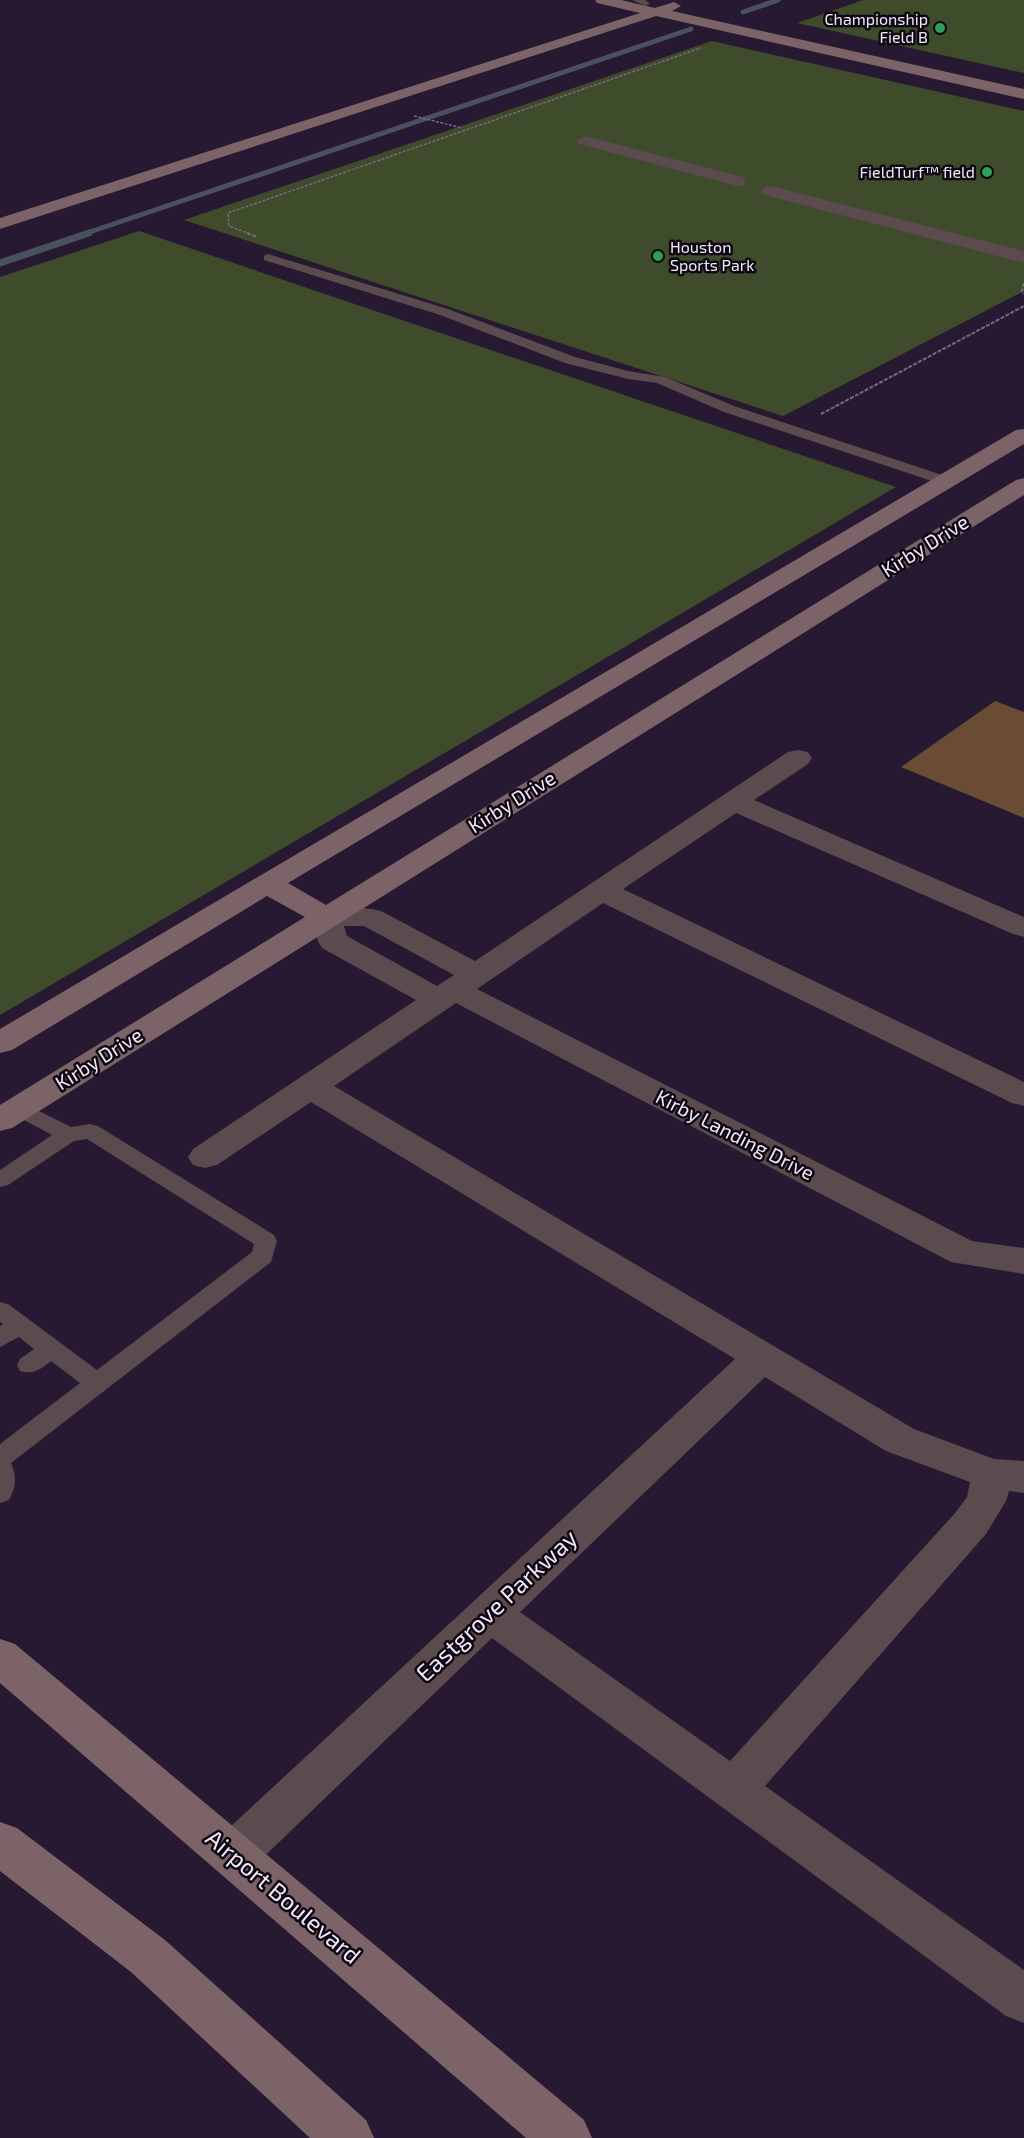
<svg xmlns="http://www.w3.org/2000/svg" width="1024" height="2138" viewBox="0 0 1024 2138" font-family="'Exo 2',sans-serif">
<rect width="100%" height="100%" fill="#271931"/>
<g fill="#3f4c2c">
<path d="M863 0H1024V73L797 23Z"/>
<path d="M712 41 1024 111V291L783 416 184 220Z"/>
<path d="M139 231 896 487 0 1015V277Z"/>
</g>
<g fill="none" stroke-linecap="round" stroke-linejoin="round">
<g stroke="#49515c" stroke-width="5">
<path d="M743 12 778 0"/>
<path d="M84 234 691 29"/>
</g>
<path stroke="#49515c" stroke-width="7" d="M0 263 89 233"/>
</g>
<path fill="#694c33" d="M995 701 1024 712V818L901 767Z"/>
<g fill="none" stroke-linecap="round" stroke-linejoin="round">
<g stroke="#75697e" stroke-width="1.5" stroke-dasharray="3 1.5" stroke-linecap="butt">
<path d="M414 116 462 128"/>
<path d="M250 234 229 226 228 213 701 48"/>
</g>
<g stroke="#75697e" stroke-width="2" stroke-dasharray="4 1.5" stroke-linecap="butt">
<path d="M247 233 257 237"/>
<path d="M1024 283 1022 291 1024 294"/>
<path d="M821 414 1024 306"/>
</g>
<g fill="#5b4b4e" fill-rule="evenodd">
<path d="M632 0H645L650 3 646 6Z"/>
<path d="M268 254 448 309 575 357 628 371 665 377 734 406 951 478 953 481 946 485 941 484 724 412 657 383 628 379 565 363 440 315 264 260V256Z"/>
<path d="M19 1101 71 1127 90 1124 98 1126 274 1235 277 1241 271 1262 11 1463C17 1477 16 1487 9 1500L0 1503V1444L80 1383 51 1361C41 1369 34 1375 20 1371L17 1365 20 1359 34 1349 19 1337 0 1347V1326L3 1324 0 1322V1302L8 1304 97 1370 252 1252 254 1244 87 1139 74 1141 8 1185 0 1187V1170L52 1135 11 1113 8 1108 11 1103Z"/>
</g>
<g fill="#5b4b4e" fill-rule="evenodd">
<path d="M585 136 743 177 746 181 743 185 737 186 579 144 577 141Z"/>
<path d="M771 186 1024 251V263L765 195 762 191 765 187Z"/>
<path d="M798 750 808 752 812 758 808 764 754 800 1024 917V937L1013 934 736 813 623 889 1024 1082V1106L1012 1103 603 903 477 989 972 1241 1024 1248V1274L951 1262 456 1003 334 1086 914 1429 994 1459 1024 1461V1493L1009 1491 1006 1501 986 1534 765 1786 1024 1970V2023L1006 2016 492 1638 250 1870 233 1876 216 1870 209 1855 216 1840 735 1359 311 1102 217 1165 205 1168 193 1165 188 1157 193 1149 416 1000 322 948 318 941 311 917 315 911C335 906 361 906 381 911L475 961 788 752ZM344 926H364L454 975 437 986 347 936ZM765 1377 886 1451 970 1482 967 1497 956 1512 730 1761 520 1612Z"/>
</g>
<g fill="#7c6367" fill-rule="evenodd">
<path d="M595 0H621L655 8 674 2 681 6 672 11 1024 89V99L656 16 0 229V218L640 13 597 3Z"/>
<path d="M1024 429V444L288 883 326 905 1016 480 1024 478V495L12 1128 0 1131V1105L305 917 267 896 12 1050 0 1053V1029L1016 430Z"/>
<path d="M0 1639 15 1644 584 2120 592 2138H526L0 1683Z"/>
<path d="M0 1822 17 1828 165 1940 366 2120 374 2138H310L131 1972 0 1871Z"/>
</g>
</g>
<g fill="#2e9e5b" stroke="#0d0711" stroke-width="2">
<circle cx="940" cy="28" r="6"/>
<circle cx="987" cy="172" r="6"/>
<circle cx="658" cy="256" r="6"/>
</g>
<g text-anchor="middle" stroke-width="5" stroke-linejoin="round" paint-order="stroke">
<g font-size="16" fill="#f2e9fa" stroke="#0d0711" text-anchor="end">
<text x="928" y="25">Championship<tspan x="928" dy="18">Field B</tspan></text>
<text x="975" y="178">FieldTurf™ field</text>
<text x="670" y="253" text-anchor="start">Houston<tspan x="670" dy="18">Sports Park</tspan></text>
</g>
<g font-size="20" fill="#f2e9fa" stroke="#0d0711">
<text transform="translate(925 546) rotate(-32)" y="7">Kirby Drive</text>
<text transform="translate(512 802) rotate(-32)" y="7">Kirby Drive</text>
<text transform="translate(99 1059) rotate(-32)" y="7">Kirby Drive</text>
<text transform="translate(735 1135) rotate(27)" y="7">Kirby Landing Drive</text>
</g>
<g font-size="24" fill="#f2e9fa" stroke="#0d0711">
<text transform="translate(497 1606) rotate(-43)" y="8">Eastgrove Parkway</text>
<text transform="translate(283 1897) rotate(40)" y="8">Airport Boulevard</text>
</g>
</g>
</svg>
